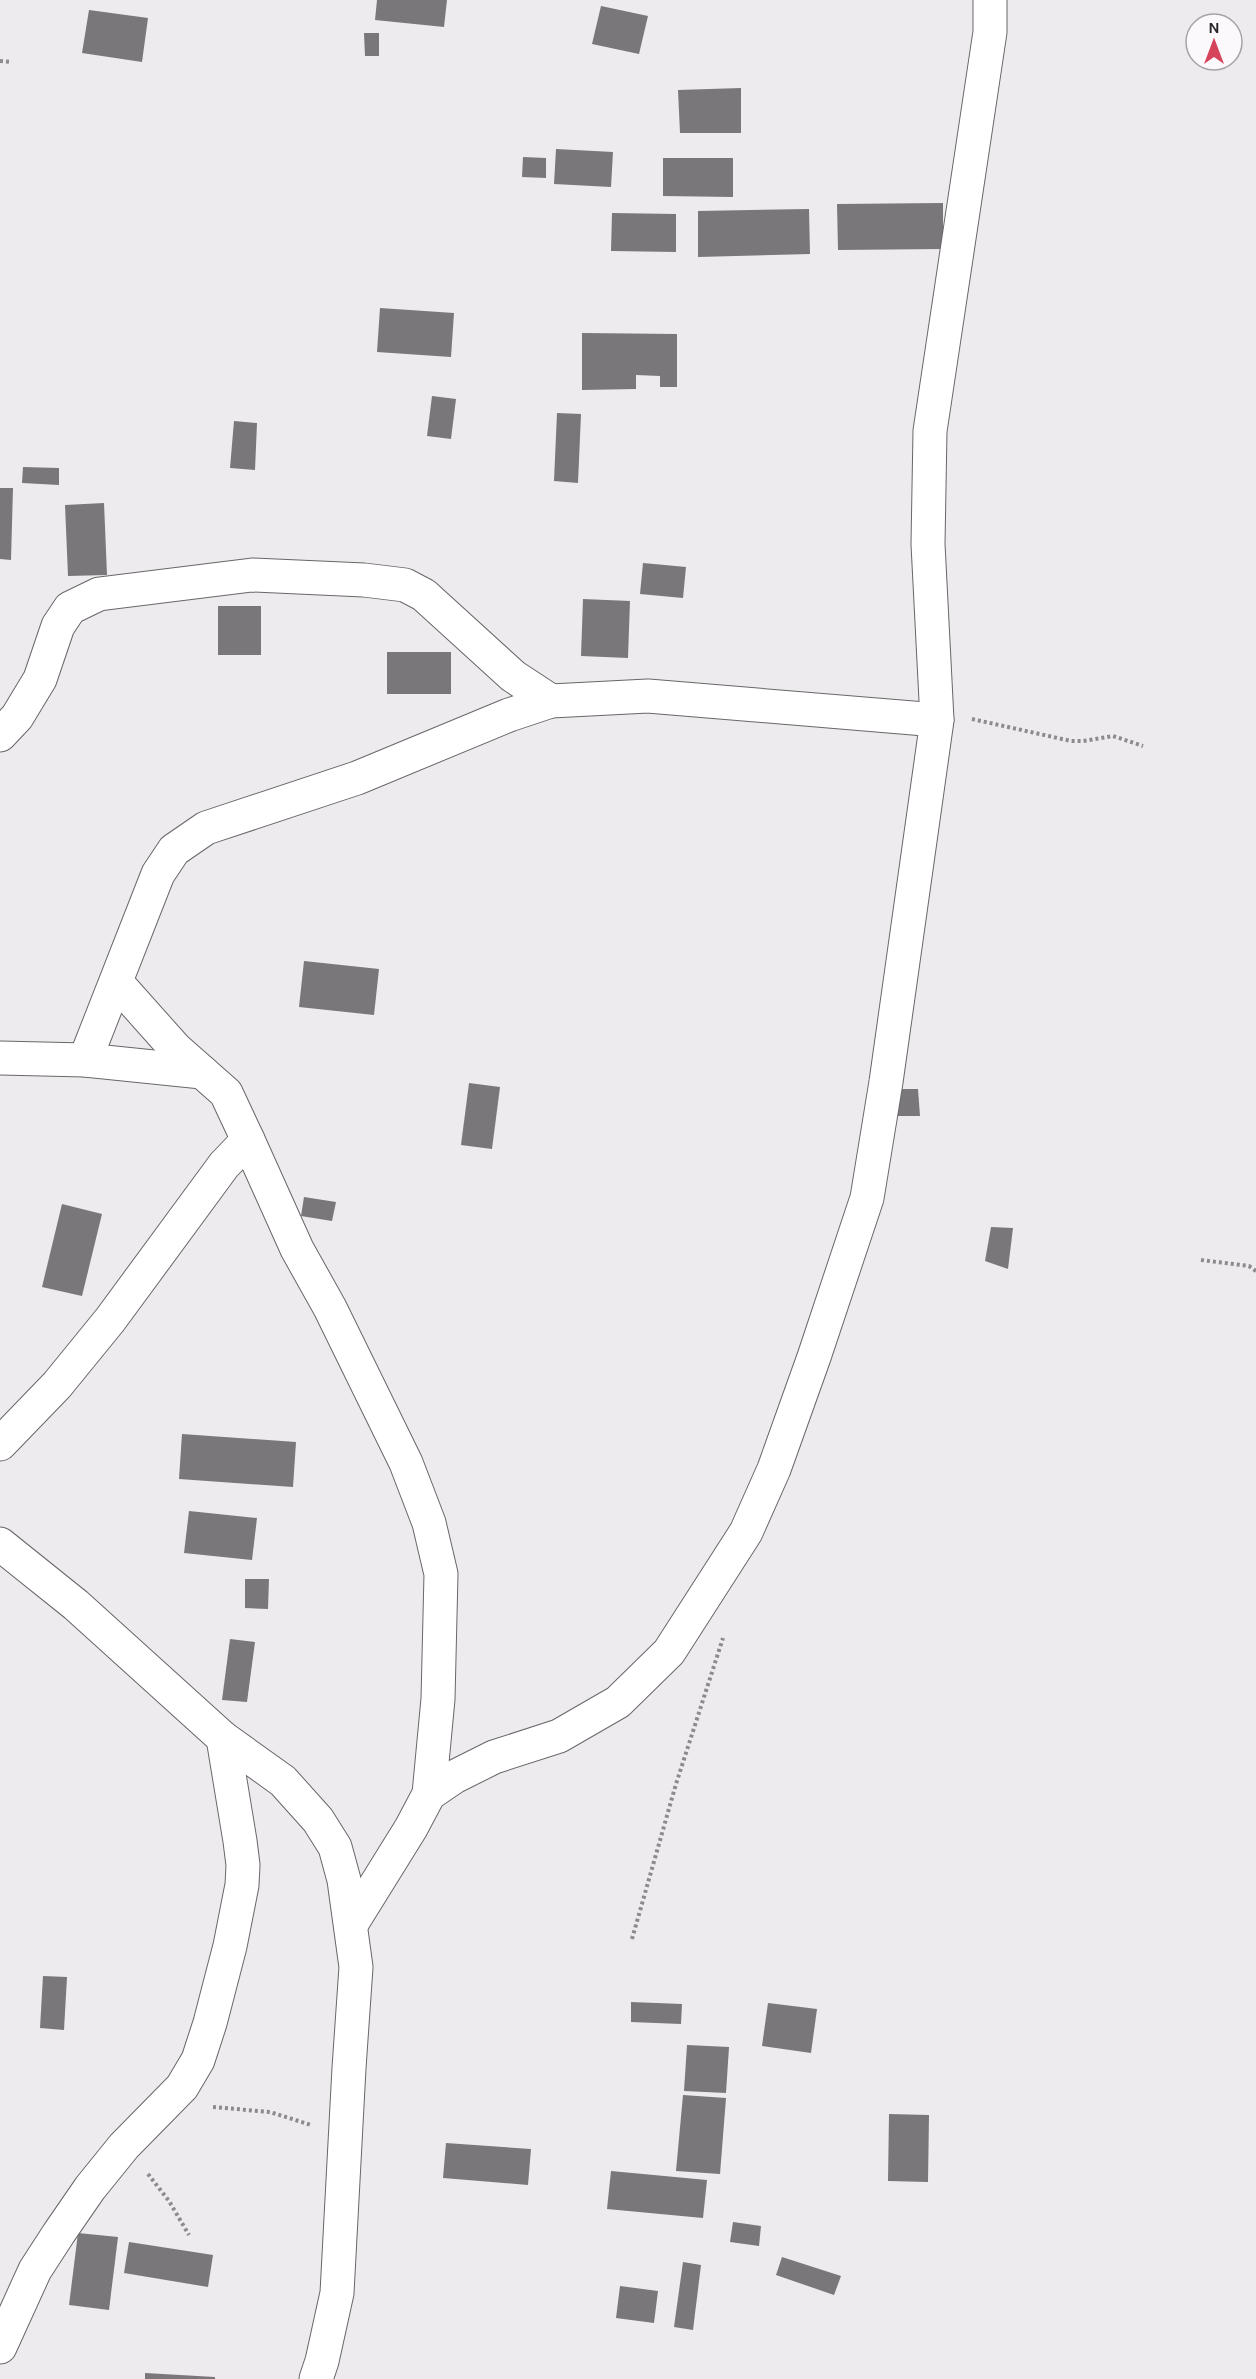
<svg xmlns="http://www.w3.org/2000/svg" width="1256" height="2379" viewBox="0 0 1256 2379" font-family="Karla,sans-serif">
<rect width="100%" height="100%" fill="#eeebef"/>
<g fill="#79777a">
<path d="M377 0H447L444 27 375 20Z"/>
<path d="M601 6 648 16 639 54 592 44Z"/>
<path d="M89 10 148 18 142 62 82 53Z"/>
<path d="M364 33H379V56H365Z"/>
<path d="M741 88V133H680L678 90Z"/>
<path d="M556 149 613 152 611 187 554 184Z"/>
<path d="M523 157 546 158V178L522 177Z"/>
<path d="M663 158H733V197L663 196Z"/>
<path d="M943 203V249L838 250 837 204Z"/>
<path d="M809 209 810 254 698 257V211Z"/>
<path d="M612 213 676 214V252L611 251Z"/>
<path d="M380 308 454 313 451 357 377 352Z"/>
<path d="M582 333 677 334V387H660V376L636 375V389L582 390Z"/>
<path d="M432 396 456 399 451 439 427 436Z"/>
<path d="M557 413 581 414 578 483 554 481Z"/>
<path d="M234 421 257 423 255 470 230 468Z"/>
<path d="M23 467 59 468V485L22 483Z"/>
<path d="M0 488H13L11 560 0 559Z"/>
<path d="M104 503 107 575 68 576 65 505Z"/>
<path d="M643 563 686 567 683 598 640 594Z"/>
<path d="M583 599 630 601 628 658 581 656Z"/>
<rect x="218" y="606" width="43" height="49"/>
<rect x="387" y="652" width="64" height="42"/>
<path d="M304 961 379 969 374 1015 299 1007Z"/>
<path d="M469 1083 500 1087 492 1149 461 1145Z"/>
<path d="M898 1089H918L920 1116H893Z"/>
<path d="M304 1197 336 1202 332 1221 301 1216Z"/>
<path d="M62 1204 102 1214 82 1296 42 1287Z"/>
<path d="M991 1227 1013 1228 1008 1269 985 1261Z"/>
<path d="M182 1434 296 1442 293 1487 179 1479Z"/>
<path d="M189 1511 257 1518 252 1560 184 1553Z"/>
<path d="M245 1579H269L268 1609 245 1608Z"/>
<path d="M230 1639 255 1642 247 1702 222 1700Z"/>
<path d="M43 1976 67 1977 64 2030 40 2028Z"/>
<path d="M631 2002 682 2004 681 2024 631 2022Z"/>
<path d="M768 2003 817 2009 811 2053 762 2046Z"/>
<path d="M687 2045 729 2047 726 2093 684 2091Z"/>
<path d="M683 2095 726 2098 720 2174 676 2171Z"/>
<path d="M889 2114 929 2115 928 2182 888 2181Z"/>
<path d="M446 2143 531 2149 528 2185 443 2178Z"/>
<path d="M611 2171 707 2180 703 2218 607 2209Z"/>
<path d="M733 2222 761 2226 759 2246 730 2242Z"/>
<path d="M78 2233 118 2237 109 2310 69 2305Z"/>
<path d="M129 2242 213 2255 208 2287 124 2273Z"/>
<path d="M782 2257 841 2276 834 2295 776 2275Z"/>
<path d="M683 2262 701 2265 693 2330 674 2327Z"/>
<path d="M620 2286 658 2291 654 2323 616 2318Z"/>
<path d="M145 2373 215 2377V2379H145Z"/>
</g>
<g fill="none" stroke-linecap="round" stroke-linejoin="round">
<defs>
<g id="street">
<path d="M0 735 17 717 40 679 58 626 70 608 99 594 252 575 364 580 405 585 424 595 513 676 551 701"/>
<path d="M0 1058 85 1060 202 1072"/>
<path d="M85 1060 158 874 174 850 206 828 357 778 509 715 551 701 648 696 937 720"/>
<path d="M248 1140 297 1249 330 1308 406 1463 429 1523 441 1574 438 1699 429 1794"/>
<path d="M0 1444 57 1385 110 1320 224 1165 248 1140 226 1093 175 1048 117 983"/>
<path d="M0 1544 76 1605 223 1738 283 1781 318 1820 335 1847 344 1880 356 1967 349 2068 337 2293 322 2361 316 2379"/>
<path d="M352 1923 411 1828 429 1794 454 1777 494 1757 559 1736 618 1702 669 1652 746 1532 774 1469 814 1357 867 1198 886 1082 937 720 928 544 930 431 990 32V0"/>
<path d="M0 2347 35 2270 59 2233 90 2188 124 2146 182 2087 198 2060 210 2023 230 1946 242 1885 243 1865 240 1841 223 1738"/>
</g>
</defs>
<use href="#street" stroke="#69666a" stroke-width="35"/>
<g stroke="#8c8a8d" stroke-width="4" stroke-dasharray="3 3" stroke-linecap="butt">
<path d="M0 61 12 62"/>
<path d="M972 719 1071 741H1083L1113 736 1143 746"/>
<path d="M1201 1260 1249 1266 1256 1271"/>
<path d="M632 1939 676 1784 723 1638"/>
<path d="M213 2107 270 2112 311 2125"/>
<path d="M148 2174 169 2201 189 2235"/>
</g>
<use href="#street" stroke="#fff" stroke-width="33"/>
</g>
<g transform="translate(1214 42)"><circle r="28" fill="#fcf9fc" stroke="#a6a4a6" stroke-width="1.5"/>
<path d="M0-4.5L10 22L0 15L-10 22Z" fill="#d5445a"/>
<text y="-9" font-size="16" font-weight="bold" text-anchor="middle" fill="#262526">N</text>
</g>
</svg>
